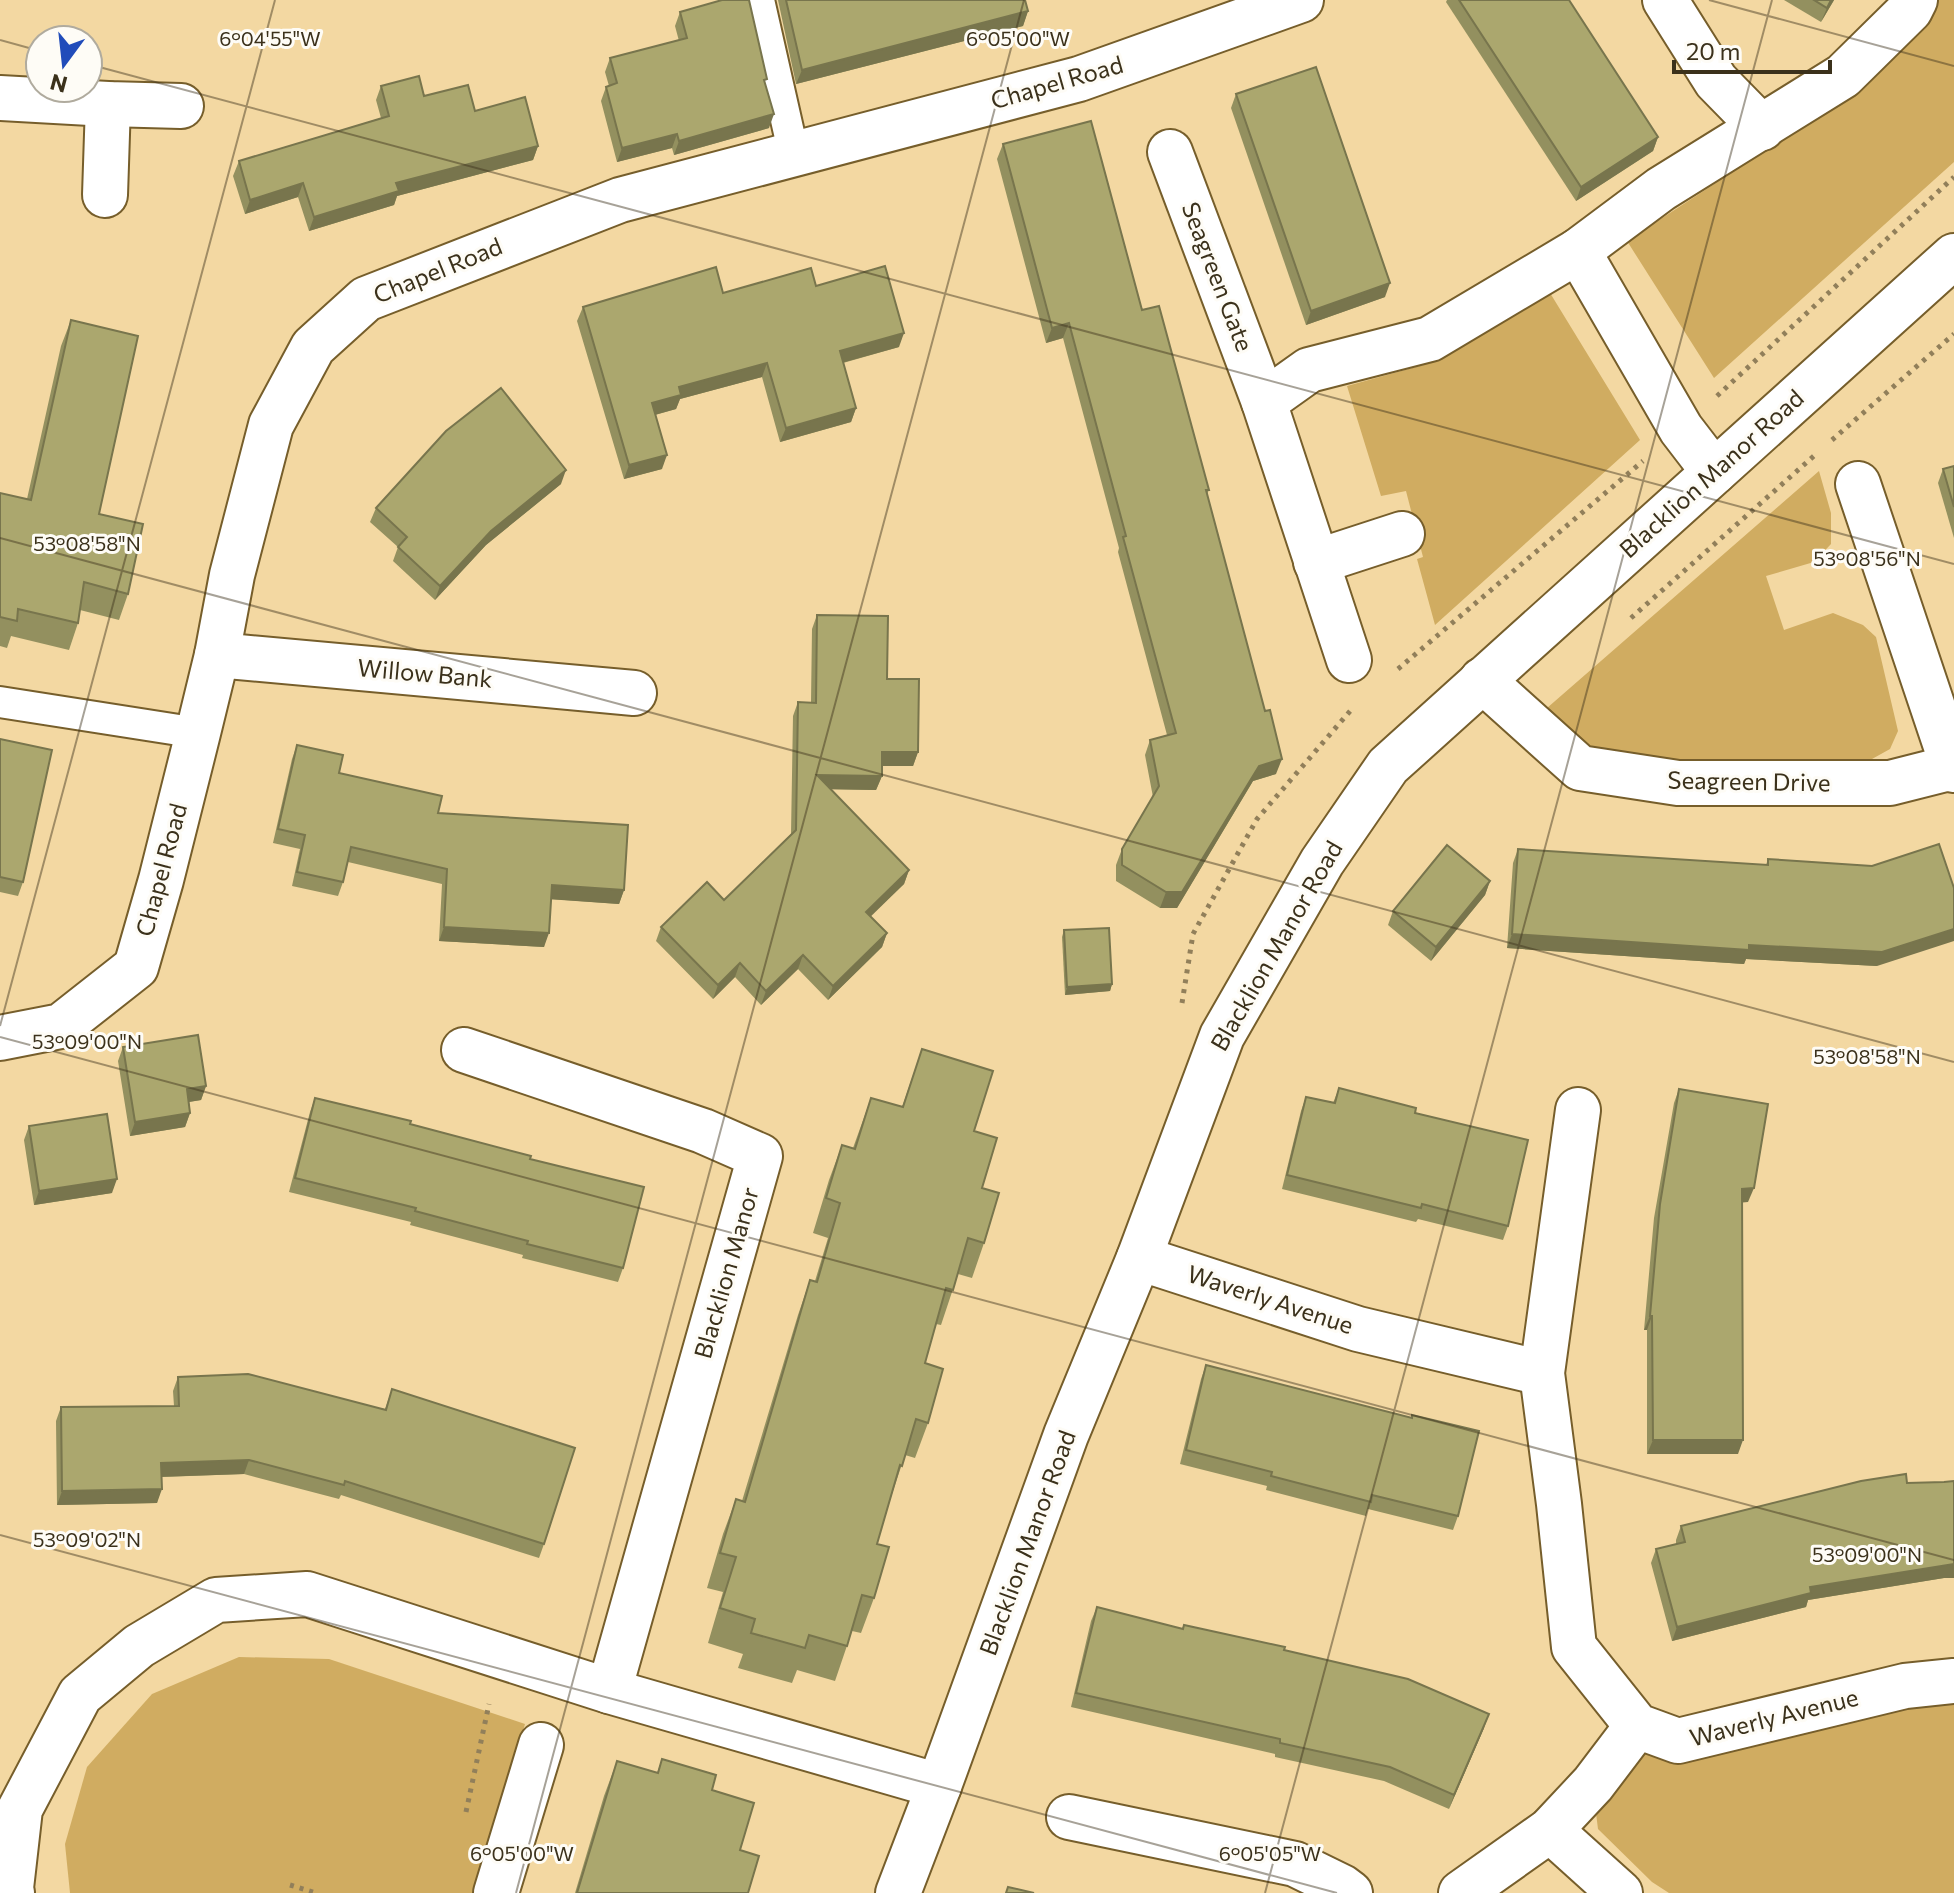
<svg xmlns="http://www.w3.org/2000/svg" width="1954" height="1893" viewBox="0 0 1954 1893" font-family="Commissioner,sans-serif">
<rect width="100%" height="100%" fill="#f3d8a2"/>
<g fill="#d0ac61">
<path d="M1935 0H1954V162L1714 378 1627 241 1812 120Z"/>
<path d="M1547 288 1640 440 1435 625 1417 559 1423 557 1406 491 1381 496 1347 386 1423 365Z"/>
<path d="M1819 471 1831 513V544L1814 562 1766 576 1784 630 1833 613 1863 625 1876 637 1898 731 1890 749 1863 764 1619 759 1587 752 1539 715Z"/>
<path d="M239 1657 329 1659 525 1724 475 1893H70L65 1844 87 1767 152 1694Z"/>
<path d="M1954 1701V1893H1669L1652 1882 1598 1829 1595 1805 1645 1753 1682 1756 1852 1717Z"/>
</g>
<g fill="none" stroke-linecap="round" stroke-linejoin="round">
<defs>
<g id="service">
<path d="M759 0 794 155"/>
<path d="M0 702 198 733"/>
</g>
<g id="minor">
<path d="M1665 0 1716 81 1762 128"/>
<path d="M0 98 108 104 181 106"/>
<path d="M1170 152 1264 402"/>
<path d="M105 195 108 104"/>
<path d="M1714 472 1681 429 1578 251 1661 189 1843 76 1910 10 1915 0"/>
<path d="M1858 484 1953 767"/>
<path d="M1316 562 1402 534"/>
<path d="M217 655 634 693"/>
<path d="M1349 660 1264 402 1309 370 1430 339 1578 251"/>
<path d="M1482 680 1580 768 1678 783H1890L1953 767 1954 770"/>
<path d="M464 1050 703 1131 760 1156 609 1691"/>
<path d="M1578 1110 1542 1373 1559 1504 1574 1647 1637 1726 1678 1741 1905 1686 1954 1681"/>
<path d="M1139 1258 1358 1329 1542 1373"/>
<path d="M1069 1817 1295 1864 1342 1887 1350 1893"/>
<path d="M1550 1830 1620 1893"/>
<path d="M12 1893 11 1888 20 1809 80 1695 139 1646 216 1600 307 1594 609 1691 939 1786"/>
<path d="M496 1893 541 1745"/>
<path d="M1461 1893 1550 1830 1593 1784 1637 1726"/>
</g>
<g id="tertiary">
<path d="M0 1038 61 1026 136 967 161 880 198 733 217 655 232 575 271 425 313 347 366 299 620 200 1079 79 1301 0"/>
<path d="M898 1893 939 1786 1066 1435 1139 1258 1222 1036 1322 862 1388 766 1954 256"/>
</g>
</defs>
<use href="#service" stroke="#765e2b" stroke-width="34"/>
<use href="#minor" stroke="#765e2b" stroke-width="48"/>
<use href="#tertiary" stroke="#765e2b" stroke-width="48"/>
<g stroke="#917f5a" stroke-width="5" stroke-dasharray="4 6" stroke-linecap="butt">
<path d="M1717 396 1954 177"/>
<path d="M1832 440 1954 334"/>
<path d="M1631 618 1815 455"/>
<path d="M1398 669 1643 461"/>
<path d="M1182 1003 1193 934 1257 819 1351 710"/>
<path d="M466 1812 489 1704"/>
<path d="M290 1885 316 1893"/>
</g>
<use href="#service" stroke="#fff" stroke-width="30"/>
<use href="#minor" stroke="#fff" stroke-width="44"/>
<use href="#tertiary" stroke="#fff" stroke-width="44"/>
</g>
<g fill="#93905f">
<path d="M778 0H1025L1028 11 1023 26 796 84Z"/>
<path d="M1447 0H1569L1658 137 1653 151 1576 201 1446 2Z"/>
<path d="M1784 0H1834L1821 22Z"/>
<path d="M680 12 765 84 769 128 674 155 672 148 617 162 601 101 606 87 609 86 605 72 610 58 679 41 675 26Z"/>
<path d="M381 86 424 96 475 111 538 146 533 160 397 196 394 205 309 231 298 197 245 214 233 176 239 161 381 118 376 100Z"/>
<path d="M1236 94 1385 297 1306 325 1231 108Z"/>
<path d="M1003 144 1142 310 1209 490 1207 494 1276 774 1253 781 1177 908H1160L1116 881V865L1122 849 1153 797 1145 755 1150 740 1167 735 1118 552 1119 548 1063 338 1046 343 997 159Z"/>
<path d="M723 293 899 347 843 363 856 408 851 422 780 442 762 377 680 399 676 409 655 415 662 469 624 479 577 321 583 307Z"/>
<path d="M71 320 99 514 128 594 119 620 80 610 78 623 69 650 11 636 7 648 0 646V493L27 499 61 346Z"/>
<path d="M1954 466V538L1938 483 1943 469Z"/>
<path d="M561 484 486 545 435 600 393 561 398 547 370 522 376 508Z"/>
<path d="M817 615 887 679 918 752 913 766H882V776L876 790 830 789 909 870 904 884 870 916 887 933 882 947 828 1000 798 969 761 1005 735 977 713 999 656 941 661 927 724 900 791 834 793 716 798 702H811L812 629Z"/>
<path d="M0 739 23 882 18 896 0 892Z"/>
<path d="M297 745 339 773 624 890 619 904 551 899 544 947 439 941 442 884 348 862 343 882 338 896 292 886 300 849 273 843 292 759Z"/>
<path d="M1518 849 1766 865 1768 859 1877 966 1746 959 1744 964 1507 948 1513 863Z"/>
<path d="M1490 881 1485 895 1431 961 1388 925 1393 911Z"/>
<path d="M1064 930 1112 984 1110 991 1065 995 1062 937Z"/>
<path d="M123 1047 206 1086 201 1100 189 1102 190 1113 185 1127 130 1136 118 1061Z"/>
<path d="M922 1049 974 1131 982 1188 984 1243 972 1278 958 1274 941 1325 936 1324 925 1363 928 1423 915 1458 905 1455 892 1494 877 1544 874 1598 861 1633 852 1631 835 1681 797 1670 792 1683 738 1668 743 1654 708 1643 723 1592 707 1588 723 1534 736 1499 742 1501 798 1315 810 1280 815 1281 828 1238 813 1233 829 1180 842 1145 853 1148 871 1098 902 1107Z"/>
<path d="M1339 1088 1415 1113 1508 1226 1503 1240 1418 1219 1416 1222 1282 1189 1301 1111 1306 1097 1333 1103Z"/>
<path d="M1679 1089 1748 1202H1742L1738 1454H1647V1330H1644L1654 1218 1674 1103Z"/>
<path d="M315 1098 530 1159 623 1268 618 1282 522 1258 523 1255 410 1225 411 1222 289 1192 310 1112Z"/>
<path d="M29 1126 112 1193 34 1205 24 1140Z"/>
<path d="M1206 1365 1458 1516 1453 1530 1368 1509 1366 1516 1266 1490 1267 1486 1180 1464 1201 1379Z"/>
<path d="M178 1377 385 1409 392 1389 544 1544 539 1558 341 1495 339 1499 244 1474 162 1477 157 1503 57 1505 56 1421 61 1407 174 1406 173 1391Z"/>
<path d="M1907 1483 1944 1578 1808 1600 1806 1607 1672 1641 1651 1563 1656 1549 1676 1544V1540L1681 1526Z"/>
<path d="M1097 1607 1182 1629 1284 1650 1484 1728 1449 1809 1384 1781 1275 1757V1754L1071 1707 1091 1621Z"/>
<path d="M662 1759 712 1790 740 1850 748 1893H575L604 1796 617 1761 657 1773Z"/>
</g>
<g fill="#78754d">
<path d="M1831 0H1834L1821 22 1827 8Z"/>
<path d="M1028 11 1023 26 796 84 802 70Z"/>
<path d="M774 114 769 128 674 155 679 141Z"/>
<path d="M677 134 672 148 617 162 622 148Z"/>
<path d="M1658 137 1653 151 1576 201 1581 187Z"/>
<path d="M538 146 533 160 397 196 394 205 309 231 314 217 396 183Z"/>
<path d="M303 183 298 197 245 214 250 200Z"/>
<path d="M1390 283 1385 297 1306 325 1311 311Z"/>
<path d="M1069 323 1063 338 1046 343 1052 328Z"/>
<path d="M904 333 899 347 834 365 840 351Z"/>
<path d="M767 363 762 377 680 399 676 409 647 417 652 403 679 387Z"/>
<path d="M856 408 851 422 780 442 786 428Z"/>
<path d="M667 455 662 469 624 479 629 465Z"/>
<path d="M566 470 561 484 486 545 435 600 440 586 491 531Z"/>
<path d="M882 752H918L913 766H876Z"/>
<path d="M1282 759 1276 774 1253 781 1177 908H1160L1166 892 1259 766Z"/>
<path d="M817 775 882 776 876 790 812 789Z"/>
<path d="M909 870 904 884 861 926 866 912Z"/>
<path d="M1490 881 1485 895 1431 961 1436 947Z"/>
<path d="M552 885 624 890 619 904 547 899Z"/>
<path d="M444 927 549 933 544 947 439 941Z"/>
<path d="M1954 929V941L1877 966 1746 959 1744 964 1507 948 1512 934 1749 945Z"/>
<path d="M887 933 882 947 828 1000 833 986Z"/>
<path d="M803 955 798 969 761 1005 766 991Z"/>
<path d="M740 963 735 977 713 999 718 985Z"/>
<path d="M1112 984 1110 991 1065 995 1067 987Z"/>
<path d="M206 1086 201 1100 182 1103 187 1089Z"/>
<path d="M190 1113 185 1127 130 1136 135 1122Z"/>
<path d="M117 1179 112 1193 34 1205 39 1191Z"/>
<path d="M1754 1188 1748 1202 1737 1203 1742 1189Z"/>
<path d="M1650 1316H1652L1647 1330H1644Z"/>
<path d="M1653 1440H1743L1738 1454H1647Z"/>
<path d="M249 1460 244 1474 156 1477 161 1463Z"/>
<path d="M162 1489 157 1503 57 1505 62 1491Z"/>
<path d="M1949 1564H1954V1578H1944L1808 1600 1806 1607 1672 1641 1677 1627 1810 1587Z"/>
<path d="M1489 1714 1484 1728 1449 1809 1454 1795Z"/>
</g>
<g fill="#aba76e" stroke="#78754d" stroke-width="2">
<path d="M722 0H749L767 79 764 80 774 114 679 141 677 134 622 148 606 87 617 83 610 58 687 38 680 12Z"/>
<path d="M786 0H1025L1028 11 802 70Z"/>
<path d="M1459 0H1569L1658 137 1581 187Z"/>
<path d="M1814 0H1831L1827 8Z"/>
<path d="M1316 67 1390 283 1311 311 1236 94Z"/>
<path d="M419 76 424 96 468 85 475 111 525 97 538 146 396 183 399 191 314 217 303 183 250 200 239 161 389 116 381 86Z"/>
<path d="M1091 121 1142 310 1159 306 1209 490H1206L1249 651 1265 711 1270 710 1282 759 1259 766 1182 892H1166L1122 865V849L1159 786 1150 740 1176 733 1123 537 1126 536 1069 323 1052 328 1003 144Z"/>
<path d="M885 266 904 333 840 351 856 408 786 428 767 363 679 387 681 395 652 403 667 455 629 465 583 307 716 267 723 293 811 268 816 286Z"/>
<path d="M71 320 138 336 99 514 143 524 128 594 84 582 78 623 18 609 17 621 0 617V493L31 500Z"/>
<path d="M501 388 566 470 491 531 440 586 398 547 407 537 376 508 446 431Z"/>
<path d="M1954 466V507L1943 469Z"/>
<path d="M817 615 888 616 887 679H919L918 752H882V776L817 775 909 870 866 912 887 933 833 986 803 955 766 991 740 963 718 985 661 927 707 882 724 900 796 830 798 702 816 703Z"/>
<path d="M0 739 52 750 23 882 0 877Z"/>
<path d="M297 745 343 755 339 773 442 796 438 813 628 825 624 890 552 885 549 933 444 927 447 869 351 847 343 882 297 872 305 835 278 829Z"/>
<path d="M1939 844 1954 888V929L1882 952 1749 945V950L1512 934 1518 849 1768 865V859L1872 866Z"/>
<path d="M1447 845 1490 881 1436 947 1393 911Z"/>
<path d="M1109 928 1112 984 1067 987 1064 930Z"/>
<path d="M198 1035 206 1086 187 1089 190 1113 135 1122 123 1047Z"/>
<path d="M922 1049 993 1071 974 1131 997 1138 982 1188 999 1193 984 1243 968 1238 953 1290 946 1288 925 1363 943 1369 928 1423 916 1419 902 1466 900 1465 877 1544 889 1547 874 1598 862 1595 847 1646 809 1635 805 1648 751 1633 755 1619 720 1608 736 1557 720 1553 736 1499 745 1502 810 1280 817 1282 840 1203 826 1198 842 1145 855 1149 871 1098 903 1107Z"/>
<path d="M1339 1088 1416 1108 1415 1113 1528 1140 1508 1226 1422 1204 1421 1208 1287 1175 1306 1097 1335 1103Z"/>
<path d="M1679 1089 1768 1104 1754 1188 1742 1189 1743 1440H1653L1652 1316H1650L1660 1204Z"/>
<path d="M315 1098 411 1121 410 1124 531 1156 530 1159 644 1187 623 1268 527 1244 528 1241 415 1211 416 1208 295 1178Z"/>
<path d="M107 1114 117 1179 39 1191 29 1126Z"/>
<path d="M1206 1365 1412 1418V1415L1479 1431 1458 1516 1372 1495 1371 1502 1271 1476 1272 1472 1186 1450Z"/>
<path d="M248 1374 386 1410 392 1389 575 1448 544 1544 345 1481 344 1485 249 1460 161 1463 162 1489 62 1491 61 1407 179 1406 178 1377Z"/>
<path d="M1906 1474 1907 1483 1944 1482 1954 1481V1564L1810 1587 1811 1593 1677 1627 1656 1549 1685 1542 1681 1526 1861 1481Z"/>
<path d="M1097 1607 1183 1629 1184 1625 1285 1647 1284 1650 1408 1679 1489 1714 1454 1795 1390 1767 1280 1743V1739L1076 1693Z"/>
<path d="M662 1759 716 1775 712 1790 754 1803 740 1850 759 1856 748 1893H577L617 1761 658 1773Z"/>
<path d="M1008 1887 1034 1893H1006Z"/>
</g>
<path fill="none" stroke="#3b311b" stroke-width="2" stroke-opacity="0.45" d="M1709 0 1954 66M0 40 40 51M88 64 1954 564M0 538 1954 1062M0 1026 275 0M0 1037 1954 1560M0 1535 1337 1893M516 1893 1024 0M1265 1893 1772 0"/>
<g text-anchor="middle" stroke-width="6" stroke-linejoin="round" paint-order="stroke">
<g font-size="24" fill="#3b311b" stroke="#fefcf6">
<text transform="translate(1057 83) rotate(-16)" y="8">Chapel Road</text>
<text transform="translate(438 271) rotate(-22)" y="8">Chapel Road</text>
<text transform="translate(1217 277) rotate(69)" y="8">Seagreen Gate</text>
<text transform="translate(1712 474) rotate(-42)" y="8">Blacklion Manor Road</text>
<text transform="translate(425 674) rotate(5)" y="8">Willow Bank</text>
<text transform="translate(1749 782) rotate(1)" y="8">Seagreen Drive</text>
<text transform="translate(162 870) rotate(-75)" y="8">Chapel Road</text>
<text transform="translate(1277 946) rotate(-60)" y="8">Blacklion Manor Road</text>
<text transform="translate(727 1273) rotate(-74)" y="8">Blacklion Manor</text>
<text transform="translate(1270 1300) rotate(18)" y="8">Waverly Avenue</text>
<text transform="translate(1028 1543) rotate(-70)" y="8">Blacklion Manor Road</text>
<text transform="translate(1774 1718) rotate(-14)" y="8">Waverly Avenue</text>
</g>
</g>
<g font-size="20" text-anchor="middle" fill="#3b311b" stroke="#fefcf6" stroke-width="6" stroke-linejoin="round" paint-order="stroke">
<text x="270" y="46">6°04'55"W</text>
<text x="1018" y="46">6°05'00"W</text>
<text x="87" y="551">53°08'58"N</text>
<text x="1867" y="566">53°08'56"N</text>
<text x="87" y="1049">53°09'00"N</text>
<text x="1867" y="1064">53°08'58"N</text>
<text x="87" y="1547">53°09'02"N</text>
<text x="1867" y="1562">53°09'00"N</text>
<text x="522" y="1861">6°05'00"W</text>
<text x="1270" y="1861">6°05'05"W</text>
</g>
<g transform="translate(64 64) rotate(195)"><circle r="38" fill="#fefcf6" stroke="#b0ab9e" stroke-width="2"/>
<path d="M0-6L14 30L0 20L-14 30Z" fill="#214cba"/>
<text y="-12" font-size="22" font-weight="bold" text-anchor="middle" fill="#3b311b">N</text>
</g>
<path d="M1674 60v12h156v-12" fill="none" stroke="#3b311b" stroke-width="4"/>
<text x="1686" y="60" font-size="24" fill="#3b311b" stroke="#fefcf6" stroke-width="6" paint-order="stroke">20 m</text>
</svg>
